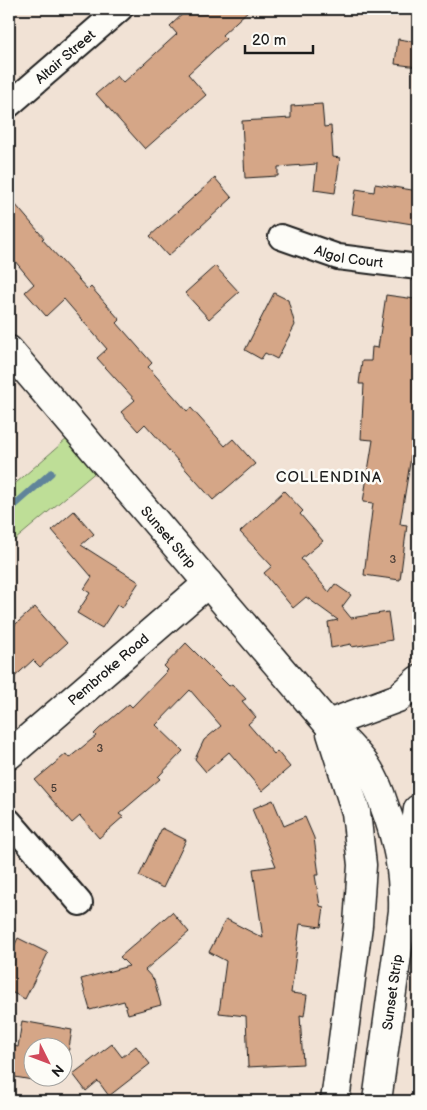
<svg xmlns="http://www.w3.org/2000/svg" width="427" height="1110" viewBox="0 0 427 1110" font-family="'Balsamiq Sans',sans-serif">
<rect width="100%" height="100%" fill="#f1e2d5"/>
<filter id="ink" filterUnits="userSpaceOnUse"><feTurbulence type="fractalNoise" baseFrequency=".02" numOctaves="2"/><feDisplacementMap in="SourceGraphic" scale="10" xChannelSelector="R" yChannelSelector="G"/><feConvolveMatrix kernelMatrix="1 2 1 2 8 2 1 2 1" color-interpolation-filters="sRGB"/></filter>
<g filter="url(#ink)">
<path fill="#bede97" stroke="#6d7d5a" d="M68 438 98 470 9 545V489Z"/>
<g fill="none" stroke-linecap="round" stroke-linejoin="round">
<path stroke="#60849a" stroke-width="7" d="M9 510 51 473"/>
</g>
<g fill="#d5a687" stroke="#1c1c1c">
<path d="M188 9H250L222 35 226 39 188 74 206 95 145 149 96 94 117 76 123 83 177 34 170 26Z"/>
<path d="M398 39 418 42V67L395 64Z"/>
<path d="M322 104 324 127 331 126 333 157 340 158 335 193 314 190 317 164 278 167V176L245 178 242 121 291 118V106Z"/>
<path d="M215 178 232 198 168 256 150 236Z"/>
<path d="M375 184 418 191V225L352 214 356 189 374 192Z"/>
<path d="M9 197 44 238 42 239 88 290 91 287 120 320 117 323 152 363 148 367 187 411 191 408 225 446 233 439 255 464 213 500 145 424 138 431 121 412 135 400 97 358 107 349 64 299 46 316 25 292 34 284 9 254Z"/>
<path d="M215 266 239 292 209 319 185 293Z"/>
<path d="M274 293 288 300 295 325 277 359 265 353 261 359 245 350Z"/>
<path d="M386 295 415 299 414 305 418 306V405L415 404 410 463 400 524 407 525 400 580 364 575 373 503 363 502 373 440 361 439 364 384H359L362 361H371L372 347 378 348Z"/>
<path d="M284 491 303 511 300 514 323 541 301 559 329 592 335 584 351 595 342 607 351 618 388 612 392 640 352 647 351 644 331 648 328 622 338 620 306 597 293 608 264 573 272 566 240 532Z"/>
<path d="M74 511 94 534 81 545 139 582 122 608 117 605 102 628 77 613 90 593 84 589 92 577 52 530Z"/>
<path d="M35 607 67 643 40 667 33 660 9 682V630Z"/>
<path d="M186 643 229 686 232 684 246 699 242 701 256 717 248 724 274 754 277 751 290 767 262 791 229 752 206 772 195 759 204 740 221 726 190 690 156 725 183 751 158 777 160 779 119 814 123 817 99 838 80 816 72 823 35 780 66 754 69 758 96 736 94 734 99 729 129 704 132 707 168 670 164 666Z"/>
<path d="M273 800 284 826 305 817 314 838 319 875H315L320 906 324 907 321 927 300 924 291 993 307 995 304 1016 300 1015 303 1064 248 1067 246 1016 219 1013 226 961 209 952 226 919 263 938 253 869 276 866 252 809Z"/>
<path d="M162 828 186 840 163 888 139 876Z"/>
<path d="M172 912 189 932 145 970 154 980 161 1005 128 1014 124 1001 90 1010 81 979 129 966 120 957Z"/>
<path d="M18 938 48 953 25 999 9 991V957Z"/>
<path d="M22 1021 72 1030 66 1066 62 1062V1048H32V1078H51L50 1083 9 1076V1045L18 1047Z"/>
<path d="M112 1044 122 1057 136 1046 150 1064 109 1096 98 1081 86 1091 73 1074Z"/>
</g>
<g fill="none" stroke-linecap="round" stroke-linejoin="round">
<defs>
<g id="minor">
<path id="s1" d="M9 105 120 9"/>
<path id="s2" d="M281 237 338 257 418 267"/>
<path d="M9 821 80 903"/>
</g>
<g id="tertiary">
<path id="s3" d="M9 350 328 724C341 738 356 751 367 767 375 779 380 792 384 805 398 842 404 872 403 911L377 1101"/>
<path d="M328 724 398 698 418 680"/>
<path d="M331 733 356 812 362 865 358 925 335 1101"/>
<path id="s4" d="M9 755 208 583"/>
<path d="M409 875 418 809"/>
</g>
</defs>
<use href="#minor" stroke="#1c1c1c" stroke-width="28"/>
<use href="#tertiary" stroke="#1c1c1c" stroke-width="31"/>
<use href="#minor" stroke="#fdfcf7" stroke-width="24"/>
<use href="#tertiary" stroke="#fdfcf7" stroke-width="28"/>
</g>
</g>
<g text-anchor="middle" stroke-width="5" stroke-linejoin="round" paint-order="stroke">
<g font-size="11" fill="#4a3e37">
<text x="393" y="563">3</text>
<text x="100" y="752">3</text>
<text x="54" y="792">5</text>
</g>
<g font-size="14" fill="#1c1c1c" stroke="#fdfcf7">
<text dy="5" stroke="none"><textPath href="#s1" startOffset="74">Altair Street</textPath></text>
<text dy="5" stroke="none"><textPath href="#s2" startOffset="71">Algol Court</textPath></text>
<text dy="5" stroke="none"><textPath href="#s3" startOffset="246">Sunset Strip</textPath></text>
<text dy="5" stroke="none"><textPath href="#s4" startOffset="131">Pembroke Road</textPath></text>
<text transform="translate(392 992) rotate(-82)" y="5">Sunset Strip</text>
</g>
<g font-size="15" letter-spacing="1" fill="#1c1c1c" stroke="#fdfcf7">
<text x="329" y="482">COLLENDINA</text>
</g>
</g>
<rect width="427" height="1110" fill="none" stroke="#fdfcf7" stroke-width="30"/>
<rect x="15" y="15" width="397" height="1080" fill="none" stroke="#1c1c1c" stroke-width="2" filter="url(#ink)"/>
<g transform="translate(48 1062) rotate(132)"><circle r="24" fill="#fdfcf7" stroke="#a3a29f"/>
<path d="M0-4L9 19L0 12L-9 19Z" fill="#d1495b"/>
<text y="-8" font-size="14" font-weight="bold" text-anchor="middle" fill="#1c1c1c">N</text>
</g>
<path d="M245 45v8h68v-8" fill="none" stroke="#1c1c1c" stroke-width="2.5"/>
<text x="252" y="45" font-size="15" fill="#1c1c1c" stroke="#fdfcf7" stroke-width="4" paint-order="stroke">20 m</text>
</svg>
